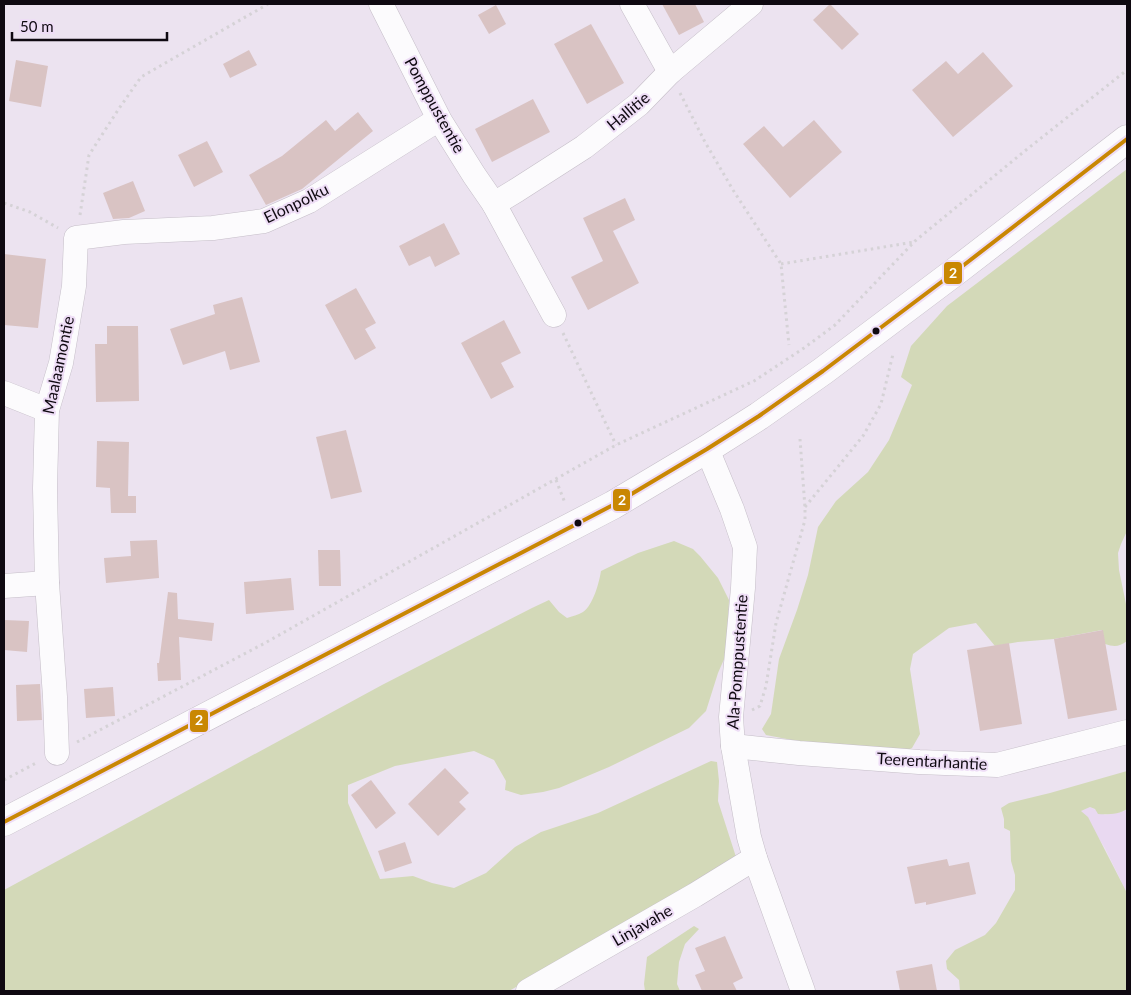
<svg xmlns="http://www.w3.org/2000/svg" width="1131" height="995" viewBox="0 0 1131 995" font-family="Lato,sans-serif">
<rect width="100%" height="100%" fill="#ece3f0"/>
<path fill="#e9d9f1" d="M1090 807 1105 815 1125 811 1127 809V893L1105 848 1081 811Z"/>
<g fill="#d3d9b8">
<path d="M1127 169V531L1121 544 1118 553 1119 570 1127 609V641C1119 647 1114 647 1105 644L1102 630 1054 639 1018 642 995 646 976 623 949 628 913 654 910 669 920 734 912 748 901 753 823 746 766 735 762 729 771 714 779 659 797 610 808 575 818 527 836 501 868 472 889 440 912 385 901 377 911 346 947 306Z"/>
<path d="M674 541 693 549 700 556 718 578 729 600 728 630 725 657 718 673 706 711 689 728 609 767 559 788 543 792 521 795 505 790 506 781 494 760 474 751 395 766 348 785V803L380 879 413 876 432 883 454 888 486 873 515 847 541 832 598 813 711 761 717 762 719 781 718 801 736 857 585 948 509 991H4V890L382 685 532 608 549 600 559 612 567 618C572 616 578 615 583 612 593 605 599 583 601 571L638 553Z"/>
<path d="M1127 771V809C1120 814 1107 815 1098 814L1095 809 1090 807 1081 811 1088 817 1127 893V991H960L959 980 947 969 946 961 955 950 985 935 996 923 1015 890V875L1011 861 1010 831 1004 828V819L1001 808 1009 803 1050 793Z"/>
<path d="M694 926 699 929 685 944 679 962 677 984 680 991H645L644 984 647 957Z"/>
</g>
<g fill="#d9c3c3">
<path d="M662 4H695L704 22 679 35Z"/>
<path d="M830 4 859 34 842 50 813 20Z"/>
<path d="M496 5 506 24 489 34 478 15Z"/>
<path d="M591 24 624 83 587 104 554 44Z"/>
<path d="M249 50 257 65 230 78 223 64Z"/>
<path d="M983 52 1013 86 953 137 912 90 946 61 958 74Z"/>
<path d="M16 60 48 66 41 107 9 101Z"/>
<path d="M533 99 550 132 492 162 475 129Z"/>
<path d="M358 112 373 131 302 189 266 205 249 175 282 156 326 120 335 131Z"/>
<path d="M814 120 842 152 790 198 743 144 764 126 783 147Z"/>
<path d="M207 141 223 172 194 187 178 155Z"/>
<path d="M133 181 145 211 129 218 113 219 103 193Z"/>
<path d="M625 198 635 220 613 231 639 283 588 310 571 277 603 261 583 218Z"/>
<path d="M444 223 460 254 435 267 430 256 409 266 399 246Z"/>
<path d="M4 254 46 259 38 328 4 325Z"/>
<path d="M356 288 376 323 365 329 376 348 355 360 325 305Z"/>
<path d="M242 297 260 362 230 370 225 351 183 365 170 329 215 314 213 305Z"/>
<path d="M504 320 521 353 501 363 514 387 491 399 461 343Z"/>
<path d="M107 326H138L139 401 96 402 95 344H107Z"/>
<path d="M346 430 362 492 331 499 316 437Z"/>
<path d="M97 441 129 442 128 496H136V513H111L110 488 96 487Z"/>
<path d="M157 540 159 578 106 583 104 558 131 556 130 541Z"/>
<path d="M318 550H340L341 586H319Z"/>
<path d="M291 578 294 610 246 614 244 582Z"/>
<path d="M168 592 177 593 178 619 214 623 212 641 179 637 181 680 158 681 157 663H159Z"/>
<path d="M4 620 29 621 27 652 4 650Z"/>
<path d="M1103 630 1117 710 1068 719 1054 639Z"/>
<path d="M1009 643 1022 724 980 731 967 650Z"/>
<path d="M40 684 42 720 17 721 16 685Z"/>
<path d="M113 687 115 716 86 718 84 689Z"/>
<path d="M445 768 469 793 459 802 466 809 438 836 408 804Z"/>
<path d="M371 780 396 813 376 829 351 795Z"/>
<path d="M405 842 412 863 385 872 378 851Z"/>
<path d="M947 859 949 866 969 862 976 894 926 905V902L915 904 907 867Z"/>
<path d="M725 936 743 978 733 983 737 991H702L695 975 705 971 695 948Z"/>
<path d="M932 964 937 991H900L896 971Z"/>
</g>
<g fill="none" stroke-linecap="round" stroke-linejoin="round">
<defs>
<g id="minor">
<path d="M381 4 439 119 474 175 494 204 554 315"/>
<path d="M632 4 670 72"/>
<path d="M494 204 517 190 584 147 639 104 670 72 751 4"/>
<path d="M4 393 47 410"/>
<path d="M707 449 732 509 745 547 743 588 731 717 733 746 749 837 755 858 803 991"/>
<path d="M4 586 47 583"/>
<path d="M733 746 799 753 919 762 997 765 1127 732"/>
<path d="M57 753 55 697 47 583 45 488 47 410 61 363 74 286 76 238 124 232 213 228 264 221 309 201 439 119"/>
<path d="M528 991 695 895 755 858"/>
</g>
<path id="trunk" d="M4 822 613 505 707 449 759 416 823 371 960 268 1127 139"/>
</defs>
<use href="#minor" stroke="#c5bec8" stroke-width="25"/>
<use href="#trunk" stroke="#c5bec8" stroke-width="29"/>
<g stroke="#d5d2d6" stroke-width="3" stroke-dasharray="2.5 4" stroke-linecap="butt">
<path d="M680 93 705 142 733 190 781 264 789 345"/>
<path d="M4 203 30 212 58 228"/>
<path d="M80 215 89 155 118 110 141 77 268 4"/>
<path d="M781 264 914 242"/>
<path d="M563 333 616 445"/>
<path d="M556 480 565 503"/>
<path d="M805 507 863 436 881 404 893 354"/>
<path d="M752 710 760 706 766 686 776 623 805 520V508L800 439"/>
<path d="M77 742 265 643 616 445 754 381 804 348 835 325 915 241 1026 150 1127 70"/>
<path d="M4 780 38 762"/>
</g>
<use href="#minor" stroke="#fcfbfd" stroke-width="24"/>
<use href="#trunk" stroke="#fcfbfd" stroke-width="28"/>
<defs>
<path id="bus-1" d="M4 822 613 505 707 449 759 416 823 371 960 268 1127 139"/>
</defs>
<use href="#bus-1" stroke="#eeddf6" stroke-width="8"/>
<use href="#bus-1" stroke="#c98703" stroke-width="4"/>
</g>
<g fill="#0f0911" stroke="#eeddf6" stroke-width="2">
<circle cx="876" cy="331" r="4.5"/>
<circle cx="578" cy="523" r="4.5"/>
</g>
<g text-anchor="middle" stroke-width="4" stroke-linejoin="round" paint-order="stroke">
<g font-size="16" fill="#0f0911" stroke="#eeddf6">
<text transform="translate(435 105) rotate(61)" y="6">Pomppustentie</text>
<text transform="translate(628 111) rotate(-40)" y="6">Hallitie</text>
<text transform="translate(296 203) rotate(-26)" y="6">Elonpolku</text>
<text transform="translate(58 365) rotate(-78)" y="6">Maalaamontie</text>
<text transform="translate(737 662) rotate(-86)" y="6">Ala-Pomppustentie</text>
<text transform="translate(932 761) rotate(3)" y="6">Teerentarhantie</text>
<text transform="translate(642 925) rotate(-30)" y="6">Linjavahe</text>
</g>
</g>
<g stroke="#eeddf6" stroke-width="2">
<rect x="943" y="261" width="20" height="24" rx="5" fill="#c98703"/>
<rect x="612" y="488" width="19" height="24" rx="5" fill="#c98703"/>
<rect x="189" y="709" width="20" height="24" rx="5" fill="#c98703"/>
</g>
<g font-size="14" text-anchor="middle" font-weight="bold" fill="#fff">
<text x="953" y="278">2</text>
<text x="622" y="505">2</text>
<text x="199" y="725">2</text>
</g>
<rect width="1131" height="995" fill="none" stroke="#0f0911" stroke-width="10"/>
<path d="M12 32v8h155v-8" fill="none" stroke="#0f0911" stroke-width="2.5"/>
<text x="20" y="32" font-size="15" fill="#0f0911" stroke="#eeddf6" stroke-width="4" paint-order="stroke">50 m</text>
</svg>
